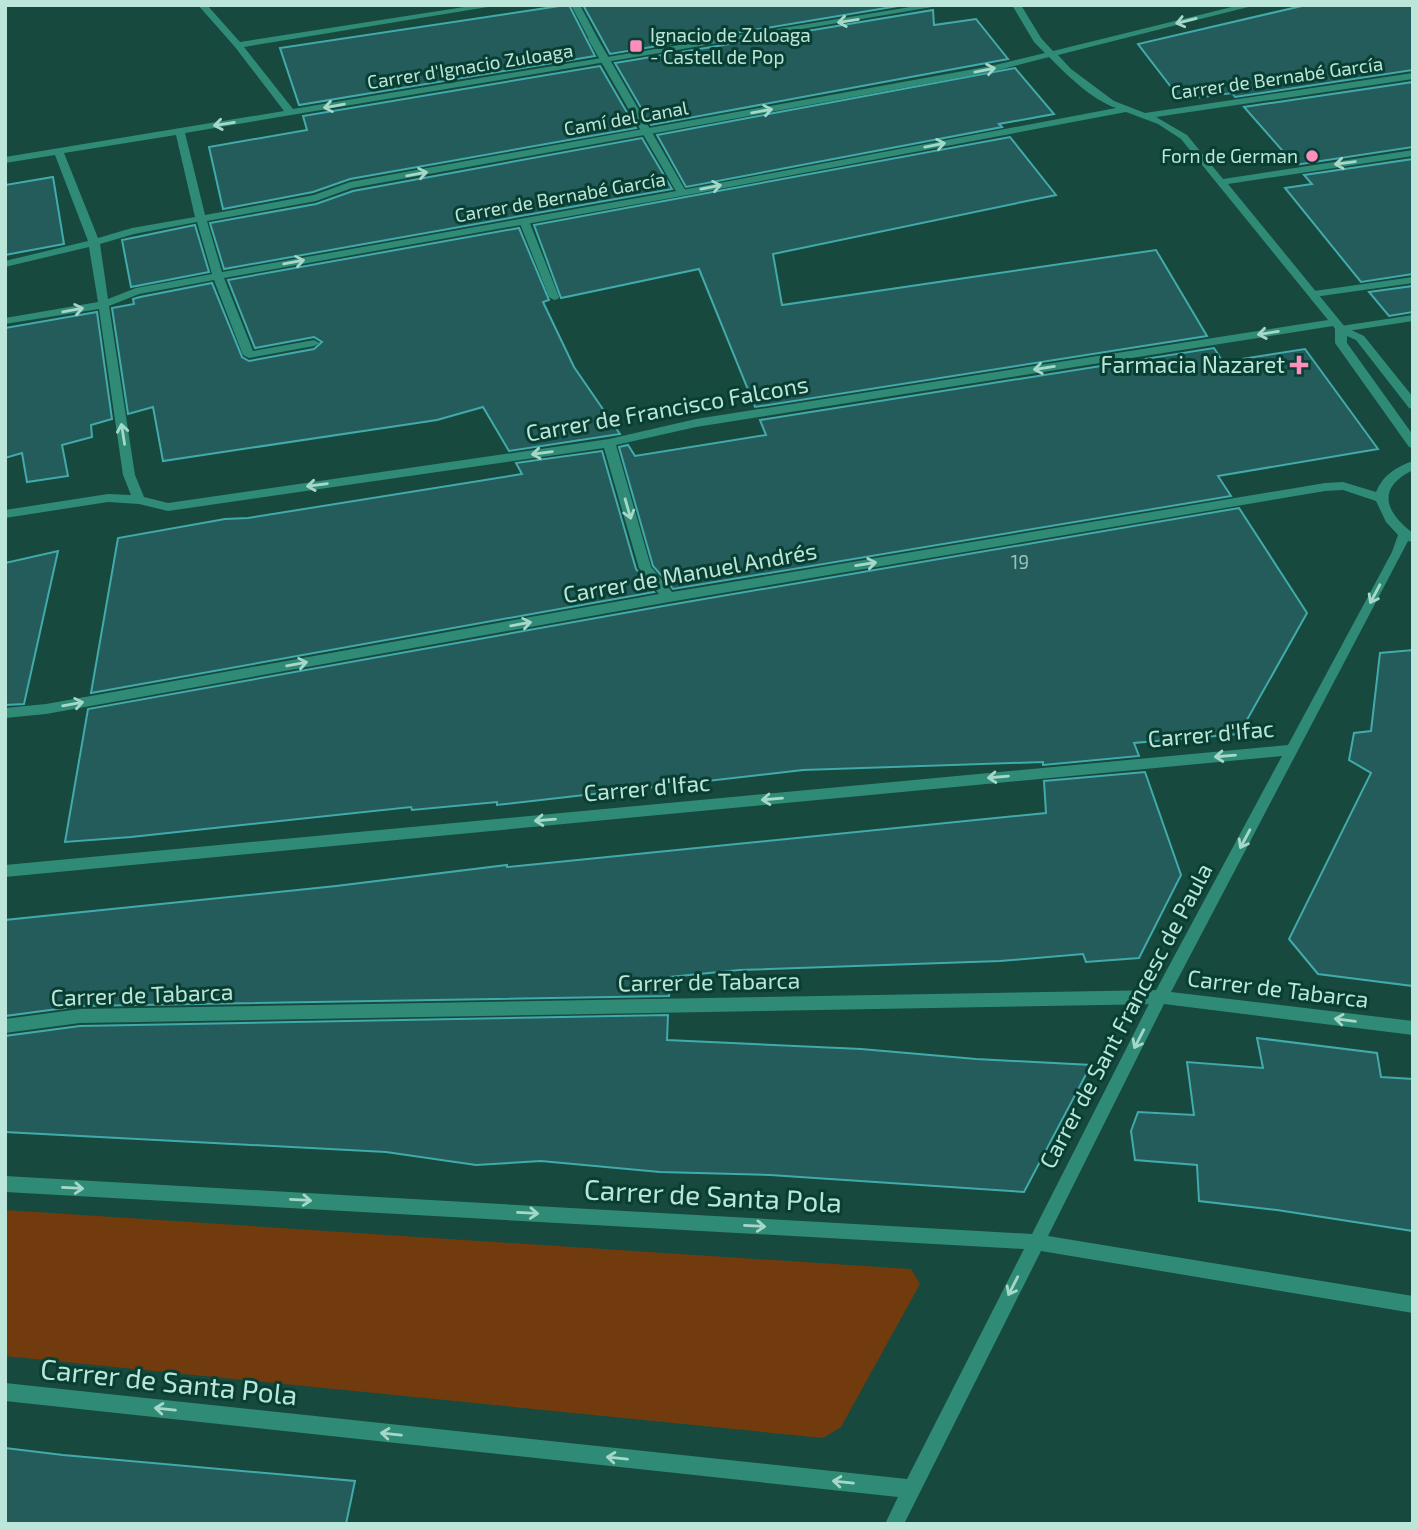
<svg xmlns="http://www.w3.org/2000/svg" width="1418" height="1529" viewBox="0 0 1418 1529" font-family="'Exo 2',sans-serif">
<rect width="100%" height="100%" fill="#17493e"/>
<path fill="#713b0d" d="M5 1210 911 1269 920 1284 841 1427 823 1438 5 1356Z"/>
<g fill="#245b5b" stroke="#41abab" stroke-width="2">
<path d="M566 5H569L595 56 299 105 280 48Z"/>
<path d="M583 5H904L610 54Z"/>
<path d="M1306 5H1413V70L1235 97 1232 93 1181 100 1138 44Z"/>
<path d="M933 10 934 25 976 19 1008 59 651 125 615 63Z"/>
<path d="M600 66 636 128 350 179 313 192 223 209 209 147 307 130 303 116Z"/>
<path d="M1015 68 1054 114 999 124 1002 127 686 187 657 135Z"/>
<path d="M1413 82V147L1295 165 1244 107Z"/>
<path d="M1010 137 1056 195 773 254 782 305 1156 250 1207 336 755 407 699 269 561 298 534 225Z"/>
<path d="M642 138 672 189 224 269 210 223 316 204 353 191Z"/>
<path d="M1413 159V274L1361 282 1285 188 1312 184 1304 175Z"/>
<path d="M53 177 64 244 5 255V185Z"/>
<path d="M195 225 209 272 131 287 122 240Z"/>
<path d="M519 228 549 300 543 302 574 367 620 434 509 451 483 407 437 420 163 461 153 407 128 414 112 308 134 304 133 299 140 297 212 283 242 357 249 361 314 349 322 342 314 337 255 348 228 280Z"/>
<path d="M1413 286V312L1389 316 1369 292Z"/>
<path d="M97 312 112 419 91 425 92 437 62 445 68 476 27 482 22 453 5 458V328Z"/>
<path d="M1214 348 1223 362 1305 349 1378 449 1218 476 1231 496 673 589 653 566 619 447 628 445 635 456 766 435 760 420Z"/>
<path d="M602 451 636 569 654 592 91 693 118 538 225 519 248 518 522 474 516 463Z"/>
<path d="M1239 508 1307 613 1239 734 1134 743 1139 756 1043 765V762L803 770 497 805V802L412 810 411 807 131 837 65 842 88 709 669 605Z"/>
<path d="M58 551 24 704 5 705V563Z"/>
<path d="M1413 650V986L1318 974 1289 939 1371 773 1349 760 1354 733 1371 731 1380 653Z"/>
<path d="M1145 772 1181 875 1139 958 1086 962 1083 954 1000 961 739 970 670 977 669 996 80 1006 5 1016V920L336 886 507 865V867L1046 813 1044 781Z"/>
<path d="M668 1015 667 1040 861 1049 976 1059 1091 1065 1024 1192 770 1175 660 1172 541 1161 476 1165 386 1152 5 1132V1036L80 1026Z"/>
<path d="M1257 1038 1377 1053 1381 1077 1413 1079V1231L1277 1210 1199 1201 1197 1165 1135 1160 1131 1131 1138 1112 1194 1115 1187 1062 1263 1068Z"/>
<path d="M5 1448 63 1455 355 1481 346 1524H5Z"/>
</g>
<g fill="none" stroke-linecap="round" stroke-linejoin="round">
<g fill="#2f8b76" fill-rule="evenodd">
<path d="M593 36 598 39 687 193 686 195 677 193 588 39Z"/>
<path d="M524 218 529 221 559 297 558 299 554 300 549 297 519 221Z"/>
<path d="M1413 277V283L1314 297 1309 294 1314 291Z"/>
<path d="M1413 315V321L1341 332 1335 329 1341 326Z"/>
<path d="M1160 990 1165 992 1168 997 1165 1002 1160 1004 80 1023 5 1033V1019L80 1009Z"/>
</g>
<g fill="#2f8b76" fill-rule="evenodd">
<path d="M198 5H207L240 42 477 5H500L244 47 293 109 922 5H944L185 133 205 215 314 195 350 182 991 66 1045 53 1034 42 1012 5H1021L1041 38 1053 51 1240 5H1256L1058 55 1071 69 1114 101 1145 113 1413 73V79L1156 117 1187 135 1223 179 1413 150V156L1228 184 1345 327 1364 336 1413 397V409L1409 408 1356 340 1347 336V343L1413 435V448L1409 447 1335 343V329L1333 326 696 427 616 445 651 567 672 592 1325 483 1343 482 1376 492C1383 475 1396 467 1413 461V470C1376 488 1385 512 1413 533V542L1408 541 1171 992 1413 1021V1035L1164 1004 1048 1236 1413 1296V1313L1041 1251 904 1524H885L898 1497 5 1401V1383L907 1479 1024 1249 5 1192V1176L1032 1234 1155 992 1282 756 5 877V865L1288 745 1392 552 1398 535 1386 522 1376 501 1343 490 1325 491 669 602 46 714 5 718V708L46 704 659 594 639 568 604 448 168 511 139 504 108 502 5 518V510L108 494 131 495 123 475 99 309 5 324V318L98 302 89 247 5 267V261L88 241 55 155 5 163V157L284 111 235 47ZM1049 57C1068 76 1091 99 1116 108L682 190 222 272 207 221 316 201 352 188 991 72ZM1126 112 1158 124 1181 139 1328 320 696 419 609 439 168 503 144 497 135 475 109 306 139 294 214 280 243 355 249 358 314 346 320 343 314 340 253 351 224 278 682 196ZM176 135 195 217 132 228 98 238 64 153ZM197 222 212 274 136 288 108 299 100 244 134 234Z"/>
<path d="M571 5H580L598 39 596 41H590Z"/>
</g>
</g>
<defs><path id="oneway-shaft" d="M-6 0H5M1.5-3L5.5 0L1.5 3" fill="none" stroke-width="1.6" stroke-linecap="round" stroke-linejoin="round" transform="scale(1.75)"/></defs>
<g stroke="#a6d8ca">
<use href="#oneway-shaft" transform="translate(848 21) rotate(171)"/>
<use href="#oneway-shaft" transform="translate(1186 21) rotate(166)"/>
<use href="#oneway-shaft" transform="translate(985 70) rotate(-11)"/>
<use href="#oneway-shaft" transform="translate(334 106) rotate(170)"/>
<use href="#oneway-shaft" transform="translate(762 111) rotate(-10)"/>
<use href="#oneway-shaft" transform="translate(224 124) rotate(171)"/>
<use href="#oneway-shaft" transform="translate(935 145) rotate(-11)"/>
<use href="#oneway-shaft" transform="translate(1345 163) rotate(172)"/>
<use href="#oneway-shaft" transform="translate(417 174) rotate(-10)"/>
<use href="#oneway-shaft" transform="translate(711 187) rotate(-11)"/>
<use href="#oneway-shaft" transform="translate(294 262) rotate(-10)"/>
<use href="#oneway-shaft" transform="translate(73 310) rotate(-10)"/>
<use href="#oneway-shaft" transform="translate(1268 333) rotate(171)"/>
<use href="#oneway-shaft" transform="translate(1044 368) rotate(171)"/>
<use href="#oneway-shaft" transform="translate(123 434) rotate(-99)"/>
<use href="#oneway-shaft" transform="translate(542 453) rotate(172)"/>
<use href="#oneway-shaft" transform="translate(317 485) rotate(172)"/>
<use href="#oneway-shaft" transform="translate(628 509) rotate(74)"/>
<use href="#oneway-shaft" transform="translate(866 564) rotate(-9)"/>
<use href="#oneway-shaft" transform="translate(1375 594) rotate(118)"/>
<use href="#oneway-shaft" transform="translate(521 624) rotate(-10)"/>
<use href="#oneway-shaft" transform="translate(297 664) rotate(-10)"/>
<use href="#oneway-shaft" transform="translate(73 704) rotate(-10)"/>
<use href="#oneway-shaft" transform="translate(1225 756) rotate(175)"/>
<use href="#oneway-shaft" transform="translate(998 777) rotate(175)"/>
<use href="#oneway-shaft" transform="translate(772 799) rotate(175)"/>
<use href="#oneway-shaft" transform="translate(545 820) rotate(175)"/>
<use href="#oneway-shaft" transform="translate(1245 839) rotate(118)"/>
<use href="#oneway-shaft" transform="translate(1345 1020) rotate(-173)"/>
<use href="#oneway-shaft" transform="translate(1139 1039) rotate(117)"/>
<use href="#oneway-shaft" transform="translate(73 1188) rotate(3)"/>
<use href="#oneway-shaft" transform="translate(301 1200) rotate(3)"/>
<use href="#oneway-shaft" transform="translate(528 1213) rotate(3)"/>
<use href="#oneway-shaft" transform="translate(755 1226) rotate(3)"/>
<use href="#oneway-shaft" transform="translate(1013 1286) rotate(117)"/>
<use href="#oneway-shaft" transform="translate(165 1409) rotate(-174)"/>
<use href="#oneway-shaft" transform="translate(391 1434) rotate(-174)"/>
<use href="#oneway-shaft" transform="translate(617 1458) rotate(-174)"/>
<use href="#oneway-shaft" transform="translate(843 1482) rotate(-174)"/>
</g>
<g fill="#fe8ebc" stroke="#093f33" stroke-width="2.5">
<rect x="629" y="39" width="14" height="14" rx="3.5"/>
<circle cx="1312" cy="156" r="7"/>
<path d="M1295.5 354.5h7v7h7v7h-7v7h-7v-7h-7v-7h7z"/>
</g>
<g text-anchor="middle" stroke-width="6" stroke-linejoin="round" paint-order="stroke">
<g font-size="19" fill="#bbe6d9" stroke="#093f33" text-anchor="start">
<text x="650" y="42">Ignacio de Zuloaga<tspan x="650" dy="22">- Castell de Pop</tspan></text>
<text x="1298" y="163" text-anchor="end">Forn de German</text>
</g>
<g font-size="19" fill="#bbe6d9" stroke="#093f33">
<text transform="translate(470 66) rotate(-9)" y="7">Carrer d'Ignacio Zuloaga</text>
<text transform="translate(1277 78) rotate(-8)" y="7">Carrer de Bernabé García</text>
<text transform="translate(626 118) rotate(-10)" y="7">Camí del Canal</text>
<text transform="translate(560 197) rotate(-10)" y="7">Carrer de Bernabé García</text>
</g>
<g font-size="19" fill="#95c3ba">
<text x="1020" y="569">19</text>
</g>
<g font-size="23" fill="#bbe6d9" stroke="#093f33" text-anchor="end">
<text x="1285" y="373">Farmacia Nazaret</text>
</g>
<g font-size="23" fill="#bbe6d9" stroke="#093f33">
<text transform="translate(667 409) rotate(-10)" y="8">Carrer de Francisco Falcons</text>
<text transform="translate(690 573) rotate(-10)" y="8">Carrer de Manuel Andrés</text>
<text transform="translate(1211 734) rotate(-5)" y="8">Carrer d'Ifac</text>
<text transform="translate(647 788) rotate(-5)" y="8">Carrer d'Ifac</text>
<text transform="translate(709 982) rotate(-1)" y="8">Carrer de Tabarca</text>
<text transform="translate(1278 989) rotate(7)" y="8">Carrer de Tabarca</text>
<text transform="translate(142 995) rotate(-2)" y="8">Carrer de Tabarca</text>
<text transform="translate(1126 1016) rotate(-62)" y="8">Carrer de Sant Francesc de Paula</text>
</g>
<g font-size="28" fill="#bbe6d9" stroke="#093f33">
<text transform="translate(713 1196) rotate(3)" y="10">Carrer de Santa Pola</text>
<text transform="translate(169 1382) rotate(6)" y="10">Carrer de Santa Pola</text>
</g>
</g>
<rect width="1418" height="1529" fill="none" stroke="#bbe6d9" stroke-width="14"/>
</svg>
